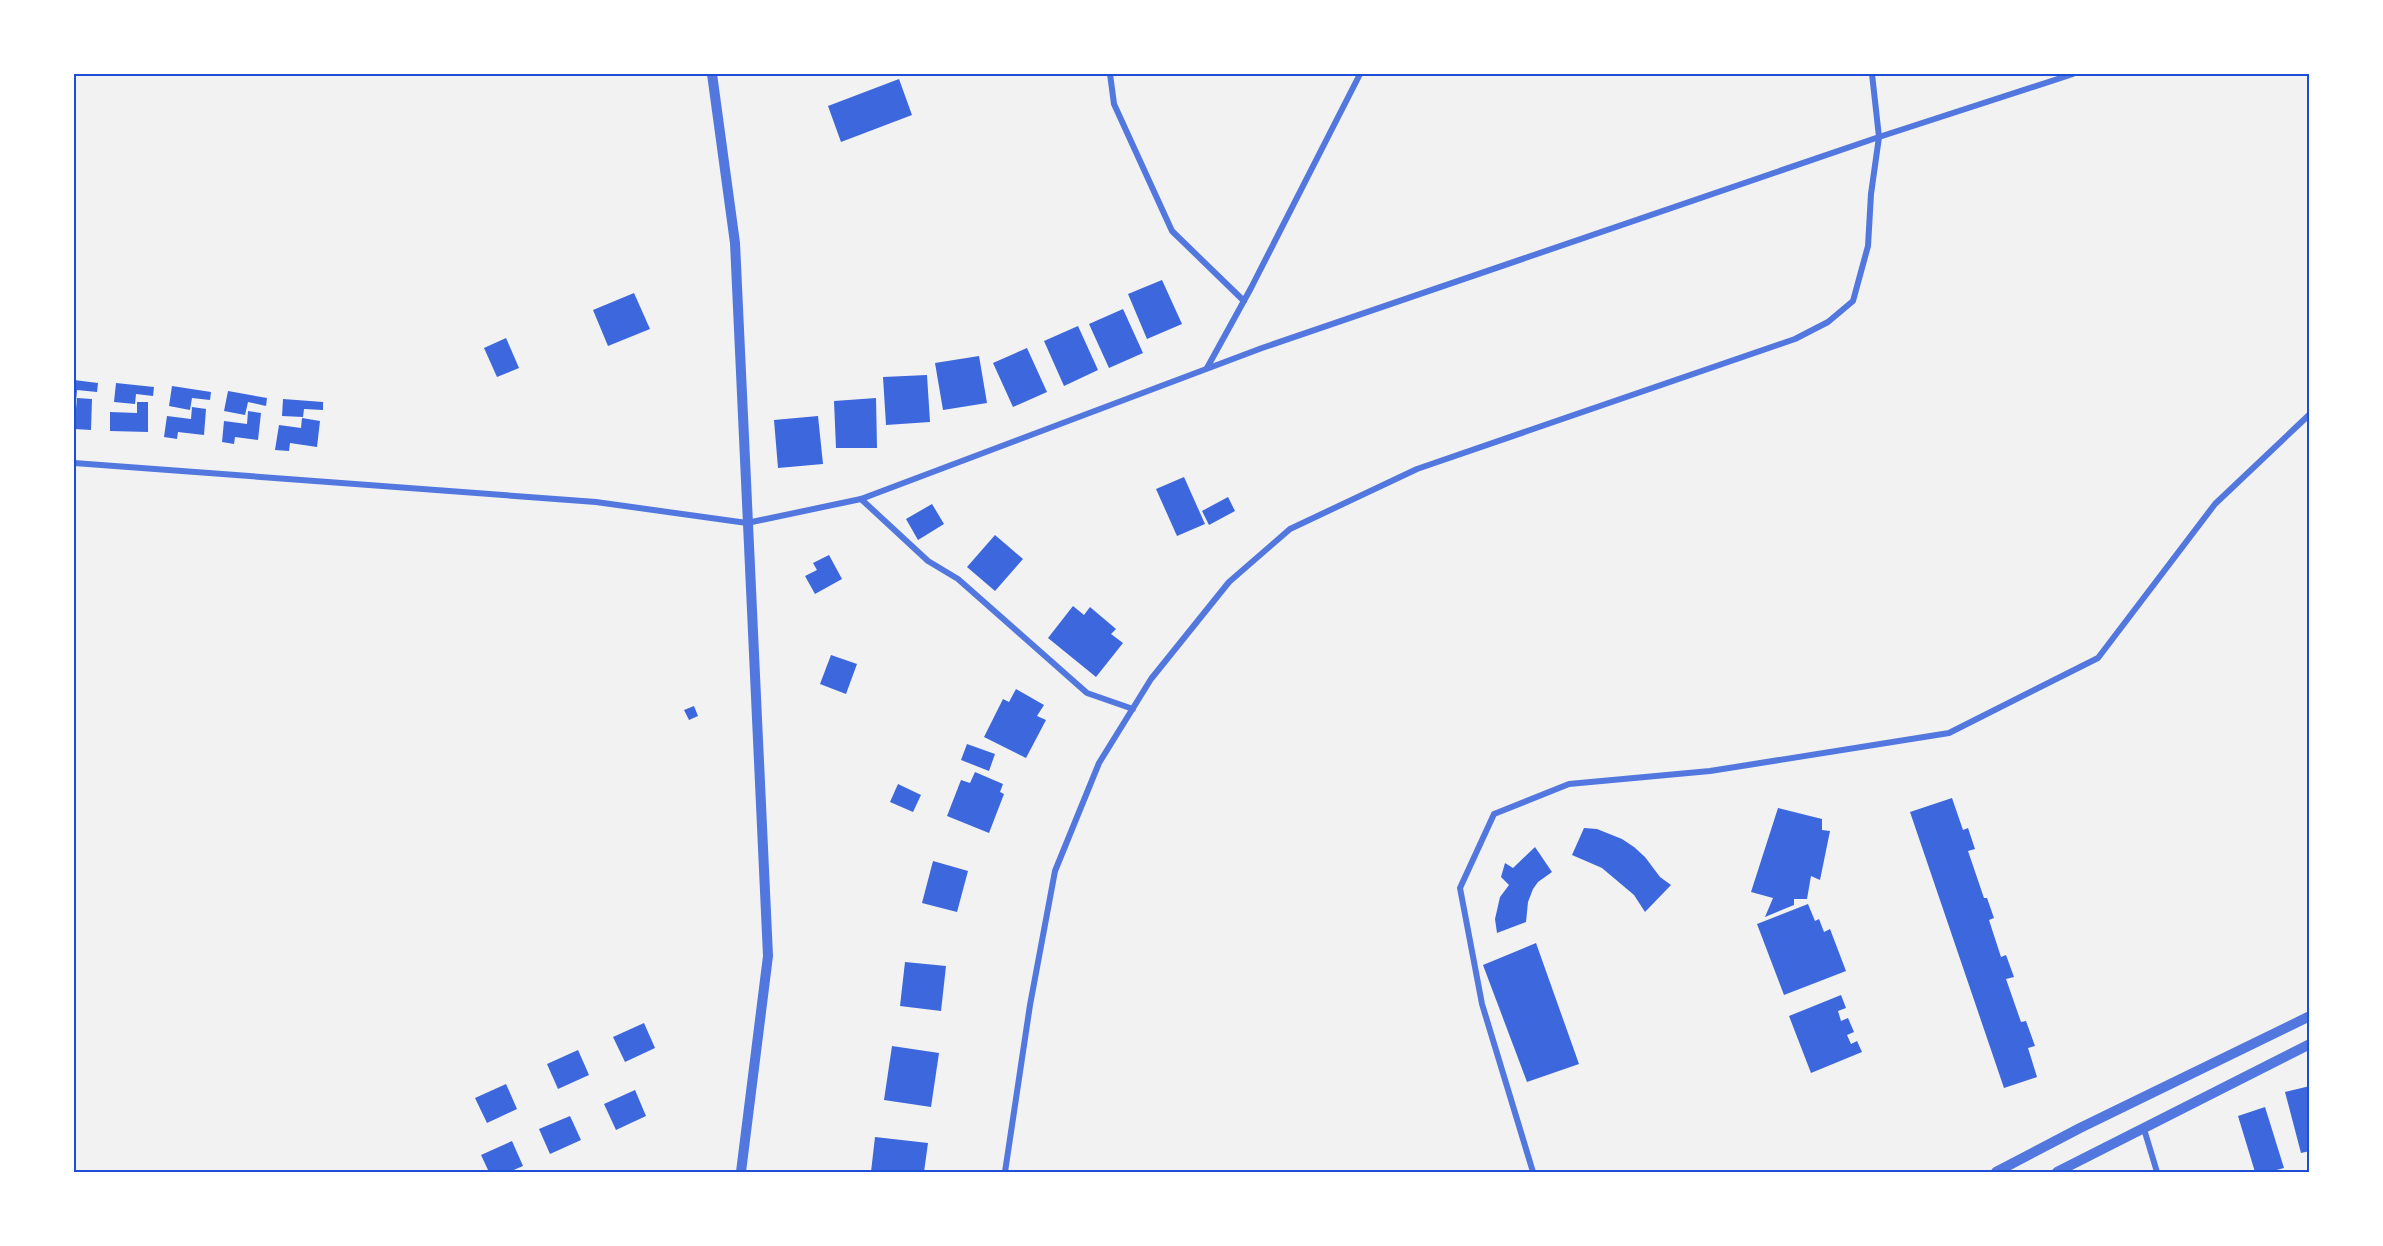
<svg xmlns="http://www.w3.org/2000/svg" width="2383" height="1246" viewBox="0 0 2383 1246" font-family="'Source Sans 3',sans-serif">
<rect width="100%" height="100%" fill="#f2f2f2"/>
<g fill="#3d67dc">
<path d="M899 79 912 115 841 142 828 106Z"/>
<path d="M1162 280 1182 324 1147 339 1128 294Z"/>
<path d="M634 293 650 329 608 346 593 310Z"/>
<path d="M1123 309 1143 353 1109 368 1089 324Z"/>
<path d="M1078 326 1098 370 1064 386 1044 341Z"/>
<path d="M506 338 519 368 497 377 484 348Z"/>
<path d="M1027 348 1047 392 1013 407 993 363Z"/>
<path d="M979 356 987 403 943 410 935 363Z"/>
<path d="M927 375 930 422 886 425 883 377Z"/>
<path d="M74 380 98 383 97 392 77 390 76 402H74Z"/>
<path d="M116 383 154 387 153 396 136 394 135 404 114 402Z"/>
<path d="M172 386 211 392 210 400 192 398 190 410 169 406Z"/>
<path d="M228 391 267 398 266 406 248 402 245 415 224 411Z"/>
<path d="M77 398 92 399 91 430 74 429V409H76Z"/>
<path d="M876 398 877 448H836L834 401Z"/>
<path d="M283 399 323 402V410L304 409 303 417 282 416Z"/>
<path d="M137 402H148V432L110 431V412L137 413Z"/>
<path d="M192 407 206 409 204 435 178 432 177 439 164 437 167 416 191 419Z"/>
<path d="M248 411 261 413 258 440 235 437 234 444 222 442 224 421 247 424Z"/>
<path d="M818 416 823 464 778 468 774 420Z"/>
<path d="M302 418 320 421 317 447 290 443 289 451 275 450 279 425 301 428Z"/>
<path d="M1184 477 1205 524 1177 536 1156 489Z"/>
<path d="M1228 497 1235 511 1209 525 1202 511Z"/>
<path d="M932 504 944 524 918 540 906 519Z"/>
<path d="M995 535 1023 559 995 591 967 567Z"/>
<path d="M829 555 842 579 815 594 805 576 817 570 813 563Z"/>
<path d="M1073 606 1084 615 1090 607 1116 629 1111 634 1123 643 1096 677 1048 638Z"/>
<path d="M831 655 857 664 846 694 820 684Z"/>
<path d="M1016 689 1044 705 1037 716 1046 720 1026 758 984 737 1003 699 1009 702Z"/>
<path d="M694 706 698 716 689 720 684 710Z"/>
<path d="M967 744 995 754 989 771 961 760Z"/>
<path d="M975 772 1003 784 1000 792 1004 794 989 833 947 816 961 780 970 783Z"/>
<path d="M898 784 921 795 913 812 890 802Z"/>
<path d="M1952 798 1963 830 1968 828 1975 849 1968 851 1984 898H1987L1994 918 1989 920 2001 957 2006 955 2014 977 2006 979 2021 1022 2026 1021 2035 1046 2028 1048 2037 1077 2004 1088 1910 812Z"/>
<path d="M1778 808 1822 819V830L1830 831 1820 880 1811 876 1807 899H1794V905L1765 917 1773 898 1751 892Z"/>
<path d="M1584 828 1597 829 1622 839 1634 847 1645 857 1660 877 1671 885 1645 912 1634 895 1602 868 1572 855Z"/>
<path d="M1535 847 1552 872 1538 882 1533 889 1528 902 1526 922 1497 933 1495 919 1500 897 1509 885 1501 877 1505 863 1513 868Z"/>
<path d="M933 861 968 871 957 912 922 903Z"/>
<path d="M1808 904 1815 921 1819 919 1824 932 1830 929 1846 971 1784 995 1757 924Z"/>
<path d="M1536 943 1579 1064 1527 1082 1483 965Z"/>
<path d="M905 962 946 966 941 1011 900 1006Z"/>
<path d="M1841 995 1846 1008 1838 1011 1841 1021 1848 1018 1854 1032 1847 1035 1851 1044 1857 1041 1862 1052 1811 1073 1789 1016Z"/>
<path d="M644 1023 655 1048 625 1062 613 1037Z"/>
<path d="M892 1046 939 1053 931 1107 884 1100Z"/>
<path d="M578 1050 589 1075 558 1089 547 1064Z"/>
<path d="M506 1084 517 1109 487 1123 475 1098Z"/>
<path d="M2310 1086V1151L2301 1153 2285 1092Z"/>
<path d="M635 1090 646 1116 616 1130 604 1104Z"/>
<path d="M2265 1107 2284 1168 2269 1172H2255L2238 1116Z"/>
<path d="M570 1116 581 1140 550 1154 539 1129Z"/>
<path d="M875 1137 928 1143 924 1172H871Z"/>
<path d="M512 1141 523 1166 509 1172H489L481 1155Z"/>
</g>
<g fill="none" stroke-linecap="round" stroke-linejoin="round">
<g stroke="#5277de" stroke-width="6">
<path d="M1110 74 1114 104 1172 231 1244 301"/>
<path d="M1207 368 1251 288 1360 74"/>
<path d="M74 463 596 502 747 523 861 499 1262 348 1879 137 1872 74"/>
<path d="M861 499 928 561 958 579 1087 693 1133 709"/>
<path d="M2144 1129 2157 1172"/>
<path d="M1005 1172 1030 1005 1055 871 1099 763 1151 679 1229 582 1290 529 1417 469 1795 339 1828 322 1853 301 1868 246 1871 194 1879 137 2073 74"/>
<path d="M1533 1172 1482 1004 1460 888 1494 814 1569 784 1710 771 1949 733 2098 658 2215 504 2310 414"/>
</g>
<g stroke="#5277de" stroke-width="10">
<path d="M712 74 735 243 768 956 741 1172"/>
<path d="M1996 1172 2080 1128 2310 1016"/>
<path d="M2057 1172 2310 1044"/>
</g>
</g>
<rect width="2383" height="1246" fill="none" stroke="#ffffff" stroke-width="150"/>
<rect x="75" y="75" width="2233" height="1096" fill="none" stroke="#1d4ed8" stroke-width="2"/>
</svg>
